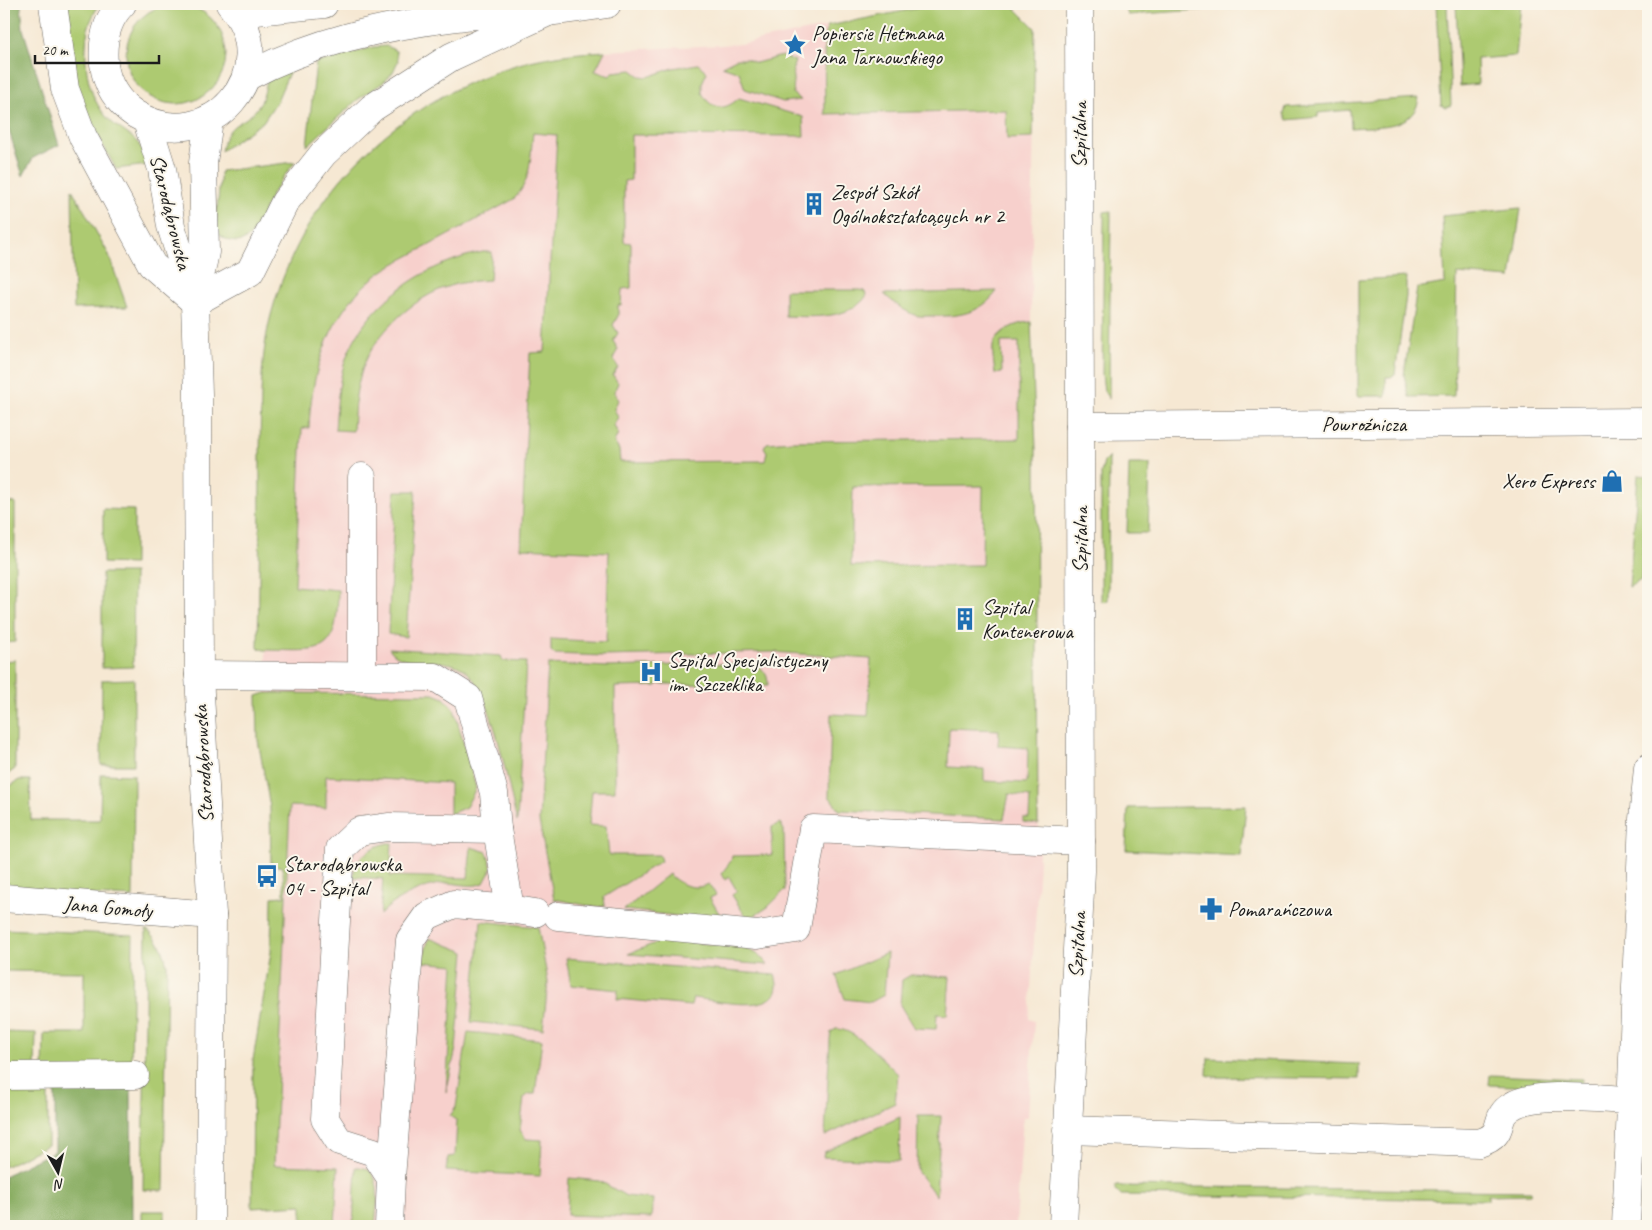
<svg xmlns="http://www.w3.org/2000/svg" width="1652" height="1230" viewBox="0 0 1652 1230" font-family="Caveat,sans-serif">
<rect width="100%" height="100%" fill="#fbf7ec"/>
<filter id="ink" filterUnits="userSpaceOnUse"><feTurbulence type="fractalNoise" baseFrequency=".02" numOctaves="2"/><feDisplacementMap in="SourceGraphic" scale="10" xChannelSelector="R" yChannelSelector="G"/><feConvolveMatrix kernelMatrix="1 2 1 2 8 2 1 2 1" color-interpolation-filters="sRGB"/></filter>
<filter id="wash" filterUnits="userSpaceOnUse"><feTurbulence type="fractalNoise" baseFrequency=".0096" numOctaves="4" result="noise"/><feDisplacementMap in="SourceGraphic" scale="20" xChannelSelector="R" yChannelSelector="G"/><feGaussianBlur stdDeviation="1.12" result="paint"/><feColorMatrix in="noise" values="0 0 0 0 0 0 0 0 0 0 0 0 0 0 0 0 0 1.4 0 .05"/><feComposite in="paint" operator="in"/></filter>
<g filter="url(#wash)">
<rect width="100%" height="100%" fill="#f6e8d3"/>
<path fill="#f7d0cc" d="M1012 5 1035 28 1031 322 1036 449 1039 862 1029 1019 1034 1021 1031 1065 1028 1117H1023L1016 1226H302V1206H275L262 1039 286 904 287 868 276 853 266 693V367L594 72 605 51 741 44 924 7Z"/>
<g fill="#adca71" stroke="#647346" fill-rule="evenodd">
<circle cx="176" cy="54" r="50"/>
<path d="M67 4H98C96 12 90 20 88 29 82 62 87 103 115 125 134 139 141 140 148 165L116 169C101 141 85 113 76 81 70 57 70 29 67 4Z"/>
<path d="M1128 4H1283L1128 15 1125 7Z"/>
<path d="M1436 4H1447L1451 105 1446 108 1441 105Z"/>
<path d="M1456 4H1521L1516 56 1477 59 1478 84 1460 86Z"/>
<path d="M1012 5 1035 28 1033 138 1007 139 1006 110 825 114 824 36 828 26 924 7Z"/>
<path d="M387 46 396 51 398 61 393 72 384 82 357 100 307 146 316 63 374 47Z"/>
<path d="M605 51 595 71 610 76 613 72 632 70 640 76 648 77 673 68 698 64 707 72 702 83V93C712 111 725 111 739 98L803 117 804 136 631 135V180L624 181V242L631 243V288L622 289 621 305H618V316L613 325 618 333 613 341 618 349 613 359 618 367 613 375 618 383 614 392 618 400 614 409 618 417 614 425 618 434 614 442 619 450 620 462 765 461 767 452 764 447 767 443 792 441 1019 439V342H1001L1002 373 995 374C994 365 992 354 993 346 996 331 1018 322 1031 322L1036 449 1038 824 1023 822V818H1029L1030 797 1009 794 1004 819 839 810 829 796 831 714 868 716 871 659 773 652 604 656 554 654 551 651V639L606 642 609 552 521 548 530 353 545 352 557 135 533 133C530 158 532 180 514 199 485 215 456 231 426 247 405 258 383 268 365 285 326 322 311 376 309 428H302L295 586 338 590C337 658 324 651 264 650L258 648C259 584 260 521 260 457 261 410 259 361 271 315 304 191 397 101 519 64 547 56 576 53 605 51ZM983 486 982 565 851 566 853 487ZM949 728 999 730 998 746 1028 748 1027 783 984 781V769L948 767Z"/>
<path d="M782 56 795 61C790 73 795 82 793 94L801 100 783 102 745 89 739 72 722 66 736 59H747L756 63Z"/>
<path d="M291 68 277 101 263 122 221 151C229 116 245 128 260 104 264 97 265 88 267 81Z"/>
<path d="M1419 98C1415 130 1376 126 1351 128L1350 110 1318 113V117L1287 120 1284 114 1286 107Z"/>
<path d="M295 162C287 172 279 183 272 194 260 215 253 260 218 234L216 219 221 171Z"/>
<path d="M72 189 108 253 127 307 74 309Z"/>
<path d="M1521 208 1511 278 1457 274 1454 396 1409 397 1404 375 1417 288 1445 283 1442 216Z"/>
<path d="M1111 211 1109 399 1104 391 1102 374 1104 212Z"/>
<path d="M483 252H492L490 280C474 281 459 282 444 288 409 301 369 339 360 377 355 394 354 413 353 431L335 430C337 404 338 376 349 351 371 299 430 262 483 252Z"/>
<path d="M1406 277V296L1395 374 1392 377H1386V396H1358V280Z"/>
<path d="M785 290H859L864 291 867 295C852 320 810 317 785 316Z"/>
<path d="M997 291C981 314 957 317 931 316 925 316 918 317 912 314 901 309 893 302 884 294Z"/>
<path d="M1109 457 1108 600 1104 602 1101 600V474L1104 462Z"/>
<path d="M1129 464H1150L1148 533H1127Z"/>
<path d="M1638 475 1648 476V488L1641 580 1629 587Z"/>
<path d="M395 491H416L406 637 388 634Z"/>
<path d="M4 502 15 503V642L4 643Z"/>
<path d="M103 509 134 510V564L103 563Z"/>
<path d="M102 573H134L133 667 102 668Z"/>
<path d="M389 648 501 656 503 661 526 662 517 822C508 786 494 699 469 674 448 651 403 672 389 648Z"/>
<path d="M15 660V769L4 777V661Z"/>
<path d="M750 663C762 667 768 672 768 685L657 684V686L615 687V791H592L589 825 606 826 609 855H659L661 861 604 897 605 906 595 907 554 899 539 821 548 664 608 667Z"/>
<path d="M134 679V765H101L102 680Z"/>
<path d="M266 693 434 694 444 698 454 709 476 788 466 807 450 814V783L326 776V808L290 806 274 1165 338 1167 335 1226H302V1205L252 1208 253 1060 271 952 272 897 284 896 283 867 271 865 270 807 258 740 257 696Z"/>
<path d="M101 774 134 775 133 897 4 891V790L19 780H30L31 820H100Z"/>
<path d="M1246 806 1241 856 1126 850 1128 808Z"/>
<path d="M780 823 784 830 785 890 768 907 748 920 732 895 737 891 729 877 725 880 721 874 731 861 732 856 772 855V827Z"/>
<path d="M387 843H392L390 876 468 878 471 847 487 852 492 868 484 883C471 888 462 884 449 883 429 883 393 899 380 915L383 879 353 877C355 858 369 848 387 843Z"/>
<path d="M669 874C680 885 694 891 709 884L716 895 710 898 720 915 725 913 732 922 624 910Z"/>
<path d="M481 921 538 927 548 982 543 1029 471 1022Z"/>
<path d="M4 929 133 935 131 1069 43 1071 44 1033H84V972L4 971Z"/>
<path d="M146 929C159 939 163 949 167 965L164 1190H143Z"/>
<path d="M429 938 465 952 456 1048 446 1093 454 965 422 962Z"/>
<path d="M672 940 745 948 759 955 768 965 628 954 658 942Z"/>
<path d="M887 953 884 995 871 1002 845 999 836 975Z"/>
<path d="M566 958 775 975C790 1019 716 1000 693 998L691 1006 617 999 618 990 571 985Z"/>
<path d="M911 975 950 977 947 1015 937 1014 936 1029 914 1028 900 1005 902 980Z"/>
<path d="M836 1029C855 1028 884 1061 898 1074L895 1103 825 1136 830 1039 831 1032Z"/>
<path d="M4 1032 36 1033 35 1070 4 1071Z"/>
<path d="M468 1032 542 1040 535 1094H529L524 1098 520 1130 526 1139 542 1140 540 1176 446 1171 448 1157 455 1156 457 1121 450 1116 456 1107Z"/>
<path d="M1208 1058 1359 1064V1079L1214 1077 1207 1075Z"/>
<path d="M1490 1075 1582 1079 1581 1089 1489 1085Z"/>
<path d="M48 1090V1145L4 1167V1091Z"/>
<path d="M918 1116H941L936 1196 917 1171Z"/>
<path d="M900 1117 899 1161 823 1157 824 1152Z"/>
<path d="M356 1167C386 1166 376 1207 375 1226H353Z"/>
<path d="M569 1178 600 1181 626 1196 653 1199 651 1218 567 1215Z"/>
<path d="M1116 1186 1531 1191 1530 1194 1488 1195V1200L1121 1195 1115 1190Z"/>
<rect x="142" y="1211" width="23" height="15"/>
</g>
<g fill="#8aae63" stroke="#536540">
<path d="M4 4H21L23 29 59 145 33 158 23 176 4 115Z"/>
<path d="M131 1088 132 1226H4V1176L55 1151V1090Z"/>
</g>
</g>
<g filter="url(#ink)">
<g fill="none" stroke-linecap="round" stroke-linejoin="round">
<defs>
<g id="minor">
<path d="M53 4 65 89 83 137 152 265 195 302"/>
<path d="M122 4C106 20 102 42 104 64 106 84 118 103 135 114 209 160 287 70 230 4"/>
<path d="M238 13 324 4"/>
<path d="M246 77C311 42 383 26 456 17 486 13 517 14 547 12 567 10 587 7 607 4"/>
<path d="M209 119 203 163 205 252 195 302 198 394 199 675 212 915 210 1226"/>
<path d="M147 121 162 169 171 226 194 300"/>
<path d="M195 302 250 272 285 202 323 154 372 108 451 57 548 12"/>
<path d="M1080 426 1648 422"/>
<path d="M362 477V676"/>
<path d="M199 675 435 677 468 698 494 793 497 829 388 827 359 831 340 849 325 1119 339 1141 374 1152 391 1178 389 1226"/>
<path d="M4 898 212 915"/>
<path d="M510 909 535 913"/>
<path d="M558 916 757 935 796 929 813 829 1081 841"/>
<path d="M4 1076 135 1075"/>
<path d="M1067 1130 1479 1143C1509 1134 1491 1118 1512 1106 1535 1091 1601 1099 1630 1100"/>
<path d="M391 1178 410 940 427 916 454 904 510 909 497 829"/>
<path d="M1063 1226 1081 871 1079 4"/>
<path d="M1626 1226 1643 819 1648 768"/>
</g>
</defs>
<use href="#minor" stroke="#68635c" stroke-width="29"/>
<use href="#minor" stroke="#fff" stroke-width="28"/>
</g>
</g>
<defs>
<symbol id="sight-bare" viewBox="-9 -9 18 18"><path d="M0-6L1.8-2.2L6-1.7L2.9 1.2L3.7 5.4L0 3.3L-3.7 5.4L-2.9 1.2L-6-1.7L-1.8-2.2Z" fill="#1f6fb2" stroke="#fbf7ec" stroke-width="2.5" paint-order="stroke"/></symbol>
<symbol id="building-bare" viewBox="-9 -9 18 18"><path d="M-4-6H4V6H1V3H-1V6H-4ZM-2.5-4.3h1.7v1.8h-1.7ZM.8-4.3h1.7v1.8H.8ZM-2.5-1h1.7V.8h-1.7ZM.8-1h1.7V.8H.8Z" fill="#1f6fb2" stroke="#fbf7ec" stroke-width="2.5" paint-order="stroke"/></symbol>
<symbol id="shop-bare" viewBox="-9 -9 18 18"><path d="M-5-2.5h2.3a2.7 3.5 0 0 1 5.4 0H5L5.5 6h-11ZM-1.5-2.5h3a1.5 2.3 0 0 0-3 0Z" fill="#1f6fb2" stroke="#fbf7ec" stroke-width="2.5" paint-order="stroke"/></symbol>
<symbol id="hospital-bare" viewBox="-9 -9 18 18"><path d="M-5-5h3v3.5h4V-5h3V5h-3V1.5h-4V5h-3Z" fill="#1f6fb2" stroke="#fbf7ec" stroke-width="2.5" paint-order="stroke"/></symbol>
<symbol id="bus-bare" viewBox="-9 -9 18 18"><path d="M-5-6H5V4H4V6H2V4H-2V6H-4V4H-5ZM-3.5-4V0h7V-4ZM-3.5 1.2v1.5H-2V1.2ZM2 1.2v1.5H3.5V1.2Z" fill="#1f6fb2" stroke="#fbf7ec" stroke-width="2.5" paint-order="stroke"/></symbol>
<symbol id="pharmacy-bare" viewBox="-9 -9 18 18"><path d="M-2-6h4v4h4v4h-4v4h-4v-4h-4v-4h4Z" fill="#1f6fb2" stroke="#fbf7ec" stroke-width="2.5" paint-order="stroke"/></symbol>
</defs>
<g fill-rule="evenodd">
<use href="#sight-bare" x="779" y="29" width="32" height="32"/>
<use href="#building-bare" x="798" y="188" width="32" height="32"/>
<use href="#shop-bare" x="1596" y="465" width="32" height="32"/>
<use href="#building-bare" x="949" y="603" width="32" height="32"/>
<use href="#hospital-bare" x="635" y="656" width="32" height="32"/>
<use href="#bus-bare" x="251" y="860" width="32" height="32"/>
<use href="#pharmacy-bare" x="1195" y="893" width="32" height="32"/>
</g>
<g text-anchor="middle" stroke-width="4" stroke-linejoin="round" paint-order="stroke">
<g font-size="21" fill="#1c1c1c" stroke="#fbf7ec" text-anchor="start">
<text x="812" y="40">Popiersie Hetmana<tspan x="812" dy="24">Jana Tarnowskiego</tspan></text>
<text x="831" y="199">Zespół Szkół<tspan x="831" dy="24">Ogólnokształcących nr 2</tspan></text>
<text x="1595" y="488" text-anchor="end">Xero Express</text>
<text x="982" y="614">Szpital<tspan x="982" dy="24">Kontenerowa</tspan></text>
<text x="668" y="667">Szpital Specjalistyczny<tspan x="668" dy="24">im. Szczeklika</tspan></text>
<text x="284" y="871">Starodąbrowska<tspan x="284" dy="24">04 - Szpital</tspan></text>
<text x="1228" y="916">Pomarańczowa</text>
</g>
<g font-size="21" fill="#1c1c1c" stroke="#fbf7ec">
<text transform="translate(1079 135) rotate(-90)" y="7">Szpitalna</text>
<text transform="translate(171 212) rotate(76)" y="7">Starodąbrowska</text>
<text x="1364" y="431">Powroźnicza</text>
<text transform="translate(1080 540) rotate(-90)" y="7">Szpitalna</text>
<text transform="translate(203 764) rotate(-93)" y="7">Starodąbrowska</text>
<text transform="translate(108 907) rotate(5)" y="7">Jana Gomoły</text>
<text transform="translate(1077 945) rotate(-87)" y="7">Szpitalna</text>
</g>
</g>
<rect width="1652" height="1230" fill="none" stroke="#fbf7ec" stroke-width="20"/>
<g transform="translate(58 1172) rotate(172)" stroke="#fbf7ec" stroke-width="4" paint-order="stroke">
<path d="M0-4L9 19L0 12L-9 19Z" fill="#1c1c1c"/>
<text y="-8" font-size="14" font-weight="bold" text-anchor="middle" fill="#1c1c1c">N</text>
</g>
<path d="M35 55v8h124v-8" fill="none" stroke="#1c1c1c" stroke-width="2.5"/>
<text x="42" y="55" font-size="15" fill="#1c1c1c" stroke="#fbf7ec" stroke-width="4" paint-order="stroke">20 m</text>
</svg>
